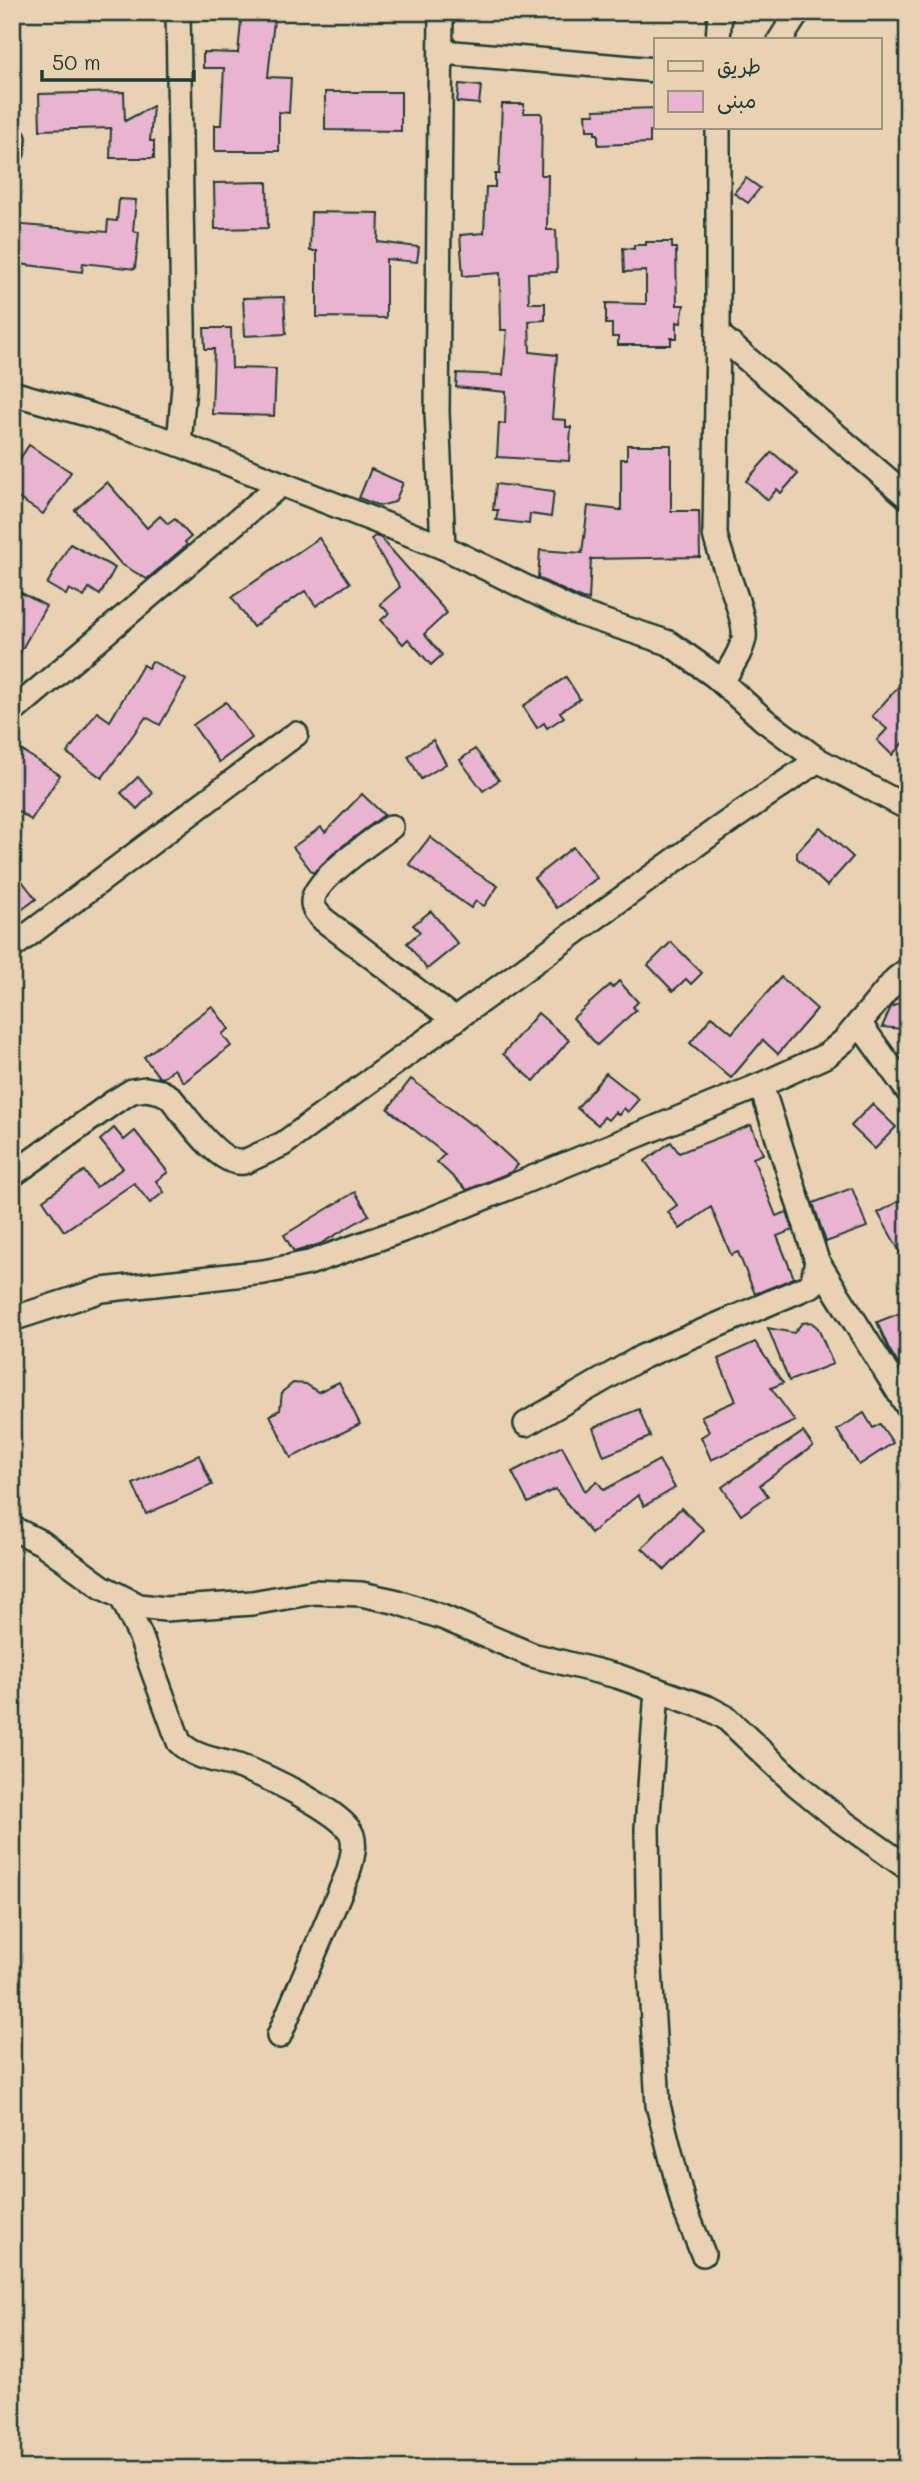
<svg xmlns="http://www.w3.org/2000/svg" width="920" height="2481" viewBox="0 0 920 2481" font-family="Mali,'Playpen Sans Arabic',sans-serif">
<rect width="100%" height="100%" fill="#e9d2b2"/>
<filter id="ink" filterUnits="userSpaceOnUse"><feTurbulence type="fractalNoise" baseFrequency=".0143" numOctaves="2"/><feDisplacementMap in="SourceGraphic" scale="14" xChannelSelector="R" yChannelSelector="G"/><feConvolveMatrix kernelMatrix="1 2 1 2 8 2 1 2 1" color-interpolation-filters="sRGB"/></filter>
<g filter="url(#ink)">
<g fill="#e8b4d0" stroke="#1f3d34" stroke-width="2">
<path d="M242 12H264V14L268 15 267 19 274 20 268 77 291 78 289 113 279 112V151H215V125H221L224 68H203V52L238 53Z"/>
<path d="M459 84 481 86 479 104 457 102Z"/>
<path d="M124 92 125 121 153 106 150 141H154V158H110L111 128 40 130 39 94Z"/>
<path d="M325 92H401V131L325 130Z"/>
<path d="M502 104H524V113H541L542 116 541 175H548L547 230H556L557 272 528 273 529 303H545V320L529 321 530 352 557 355 552 419 566 420V427H571L569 461 497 457 499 423 505 424 506 392 456 387 457 373 503 375 507 330H501L500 273 463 276 460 235 484 233 486 187H495V174H499Z"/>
<path d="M656 108V132H650V143L598 145V134H595V130H587L586 114H595L594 110Z"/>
<path d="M746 178 760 188 748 203 734 193Z"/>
<path d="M267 182 268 228 215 229 214 183Z"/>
<path d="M119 199 136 200 133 231 139 232 135 269 83 263 82 272 12 263V224L107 232 108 220 117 221Z"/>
<path d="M311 212 379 213 378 242 419 247 417 262 386 259V318L317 317V251H310Z"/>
<path d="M646 242H672V248H676L677 305H684L681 323 677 322V338H671V345H618V337H612V324H606V303L646 304V271L624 272 623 248 634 249V245H646Z"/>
<path d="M284 297 286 334 245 336 243 298Z"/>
<path d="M204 328H231L232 368 276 369 274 416 212 414 214 349H205Z"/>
<path d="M29 445 71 472 43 514 12 494V471Z"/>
<path d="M627 445H671V511H699L700 557 591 559 589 600 582 599 538 578 540 550 582 553 588 506 621 510V459H627Z"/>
<path d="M772 452 798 474 781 493 777 489 768 500 746 481Z"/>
<path d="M371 469 403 483 395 502 380 506 359 498Z"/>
<path d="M107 482 147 528 160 516 168 524 175 519 191 537 185 542 187 545 147 579 121 564 75 510Z"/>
<path d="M496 484 554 491 551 517 530 514 529 524 496 520 498 510H493Z"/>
<path d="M375 536 381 538 447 613 424 634 442 655 431 665 408 639 403 644 381 620 389 613 380 604 400 587 371 539Z"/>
<path d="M319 538 350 583 316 606 305 591 253 627 232 597Z"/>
<path d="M70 544 115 568 100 595 89 588 84 597 69 589 66 595 47 584Z"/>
<path d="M12 588 46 606 12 667Z"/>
<path d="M152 661 186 680 160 725 146 717 102 778 67 753 97 712 110 721 143 665 148 668Z"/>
<path d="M908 676V737L892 755 877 740 887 729 872 716Z"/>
<path d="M566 677 580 699 560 712 564 717 547 728 544 723 537 728 523 706Z"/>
<path d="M226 702 252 738 219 762 193 725Z"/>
<path d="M433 740 446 764 421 779 408 756Z"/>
<path d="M475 749 499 780 483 791 460 760Z"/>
<path d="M21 750 60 775 31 820 12 807V764Z"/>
<path d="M138 777 153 793 137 809 121 793Z"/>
<path d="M362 794 384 815 336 851 313 873 293 847 321 827 325 832Z"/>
<path d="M820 827 853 857 827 886 797 858V852Z"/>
<path d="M430 837 475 872 498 886 484 906 476 901 471 908 409 864Z"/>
<path d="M573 847 597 878 557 908 534 878Z"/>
<path d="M12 868 36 899 12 917Z"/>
<path d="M431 911 458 944 427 969 407 943 420 932 413 925Z"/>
<path d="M671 942 702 973 691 984 686 979 673 991 648 965Z"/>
<path d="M781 977 817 1009 778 1054 763 1040 731 1078 690 1043 712 1016 732 1033Z"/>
<path d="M619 981 638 1002 633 1007 636 1010 597 1045 573 1018 610 985 612 988Z"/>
<path d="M908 999V1025L902 1029 882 1027 891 1007Z"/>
<path d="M212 1006 229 1029 222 1034 231 1046 184 1082 174 1069 163 1078 159 1077 144 1057Z"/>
<path d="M538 1013 569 1040 534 1081 503 1054Z"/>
<path d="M606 1073 639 1099 628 1112 624 1108 619 1115 615 1112 608 1120 604 1117 598 1125 577 1108Z"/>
<path d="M411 1079 472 1125 474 1124 518 1165 511 1172 467 1190 437 1162 445 1154 388 1109Z"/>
<path d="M872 1104 896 1127 875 1149 851 1126Z"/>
<path d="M751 1125 763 1154 753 1158 776 1216 787 1212 793 1230 777 1236 794 1278 755 1294 738 1252 731 1255 711 1207 680 1229 668 1212 677 1205 645 1161 671 1142 679 1153Z"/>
<path d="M114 1128 124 1140 135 1131 168 1172 156 1181 164 1192 150 1203 134 1183 64 1231 43 1200 84 1171 96 1187 123 1168 100 1140Z"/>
<path d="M852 1188 867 1227 826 1242 813 1203Z"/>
<path d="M355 1192 369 1215 320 1244 294 1252 284 1235Z"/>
<path d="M908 1196V1266L878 1213Z"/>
<path d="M908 1310V1380L889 1349 877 1322Z"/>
<path d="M811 1322 818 1328 833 1364 789 1381 768 1328 794 1333 802 1323Z"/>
<path d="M755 1342 783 1383 771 1388 795 1421 711 1460 701 1437 709 1432 701 1416 736 1401 718 1359Z"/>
<path d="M339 1382 360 1424 291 1458 270 1415 280 1410 282 1392 293 1383 306 1384 318 1392Z"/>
<path d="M639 1409 650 1437 604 1456 593 1428Z"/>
<path d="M864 1413 873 1428 880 1424 893 1443 859 1465 837 1430Z"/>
<path d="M803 1432 813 1446 760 1485 768 1496 741 1515 722 1487Z"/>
<path d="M562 1446 585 1491 597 1481 604 1490 659 1460 675 1488 644 1506 638 1495 591 1533 555 1489 528 1503 512 1472Z"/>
<path d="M199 1455 212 1485 146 1514 133 1484Z"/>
<path d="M681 1508 704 1530 665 1570 642 1548Z"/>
</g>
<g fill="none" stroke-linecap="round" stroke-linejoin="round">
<defs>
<g id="minor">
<path d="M178 12 184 386 179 444"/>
<path d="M441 12 437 412 443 547"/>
<path d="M718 40 720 12"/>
<path d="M780 40 798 12"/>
<path d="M442 52 656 70"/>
<path d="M718 128V334L715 534C720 559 747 617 744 638 741 654 729 669 722 682"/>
<path d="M12 152 14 139"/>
<path d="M718 334 908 497"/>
<path d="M12 393 90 415 179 444 443 547 578 613 669 643 715 676 764 720 818 760 908 808"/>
<path d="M12 712 281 484"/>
<path d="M391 827C374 840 312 881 313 902 313 910 319 915 324 920L455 1020"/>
<path d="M12 947 296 734"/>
<path d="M859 1023 908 1091"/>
<path d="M761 1085 817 1261 908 1407"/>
<path d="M12 1175 114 1102 132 1091 146 1089 161 1092 170 1097C185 1115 219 1167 244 1162L283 1144 715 831 818 760"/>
<path d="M12 1319 102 1290 264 1272 309 1263 422 1223 761 1085 827 1055 845 1040 896 979 908 970"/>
<path d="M526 1424 642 1357 812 1285 817 1261"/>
<path d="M12 1528 42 1543 102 1587 139 1606 165 1609 252 1603 314 1592 361 1594 394 1601 442 1617 532 1655 617 1676 708 1708 725 1717 797 1785 840 1820 908 1868"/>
<path d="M122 1598 140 1635 179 1742C194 1758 218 1760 238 1766 262 1774 344 1812 352 1835 356 1848 351 1861 348 1873L279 2036"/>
<path d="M657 1690 647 1828 649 1953 658 2105 684 2207 703 2254"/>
</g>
</defs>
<use href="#minor" stroke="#1f3d34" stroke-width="28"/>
<use href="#minor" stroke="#e9d2b2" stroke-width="23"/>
</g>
</g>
<rect width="920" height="2481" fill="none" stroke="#e9d2b2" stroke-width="42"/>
<rect x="21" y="21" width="878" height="2439" fill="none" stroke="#1f3d34" stroke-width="2.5" filter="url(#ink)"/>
<rect x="654" y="38" width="228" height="91" fill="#e9d2b2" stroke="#989680" stroke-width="2"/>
<rect x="668" y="61" width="35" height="10" fill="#e9d2b2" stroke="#989680" stroke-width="2"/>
<text x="717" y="74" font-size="21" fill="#1f3d34">طريق</text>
<rect x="668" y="91" width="35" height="21" fill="#e8b4d0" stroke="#989680" stroke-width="2"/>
<text x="717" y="108" font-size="21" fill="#1f3d34">مبنى</text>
<path d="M42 70v10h152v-10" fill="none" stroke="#1f3d34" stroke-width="3.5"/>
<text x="52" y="70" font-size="21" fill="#1f3d34" stroke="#e9d2b2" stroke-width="5" paint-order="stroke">50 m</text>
</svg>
